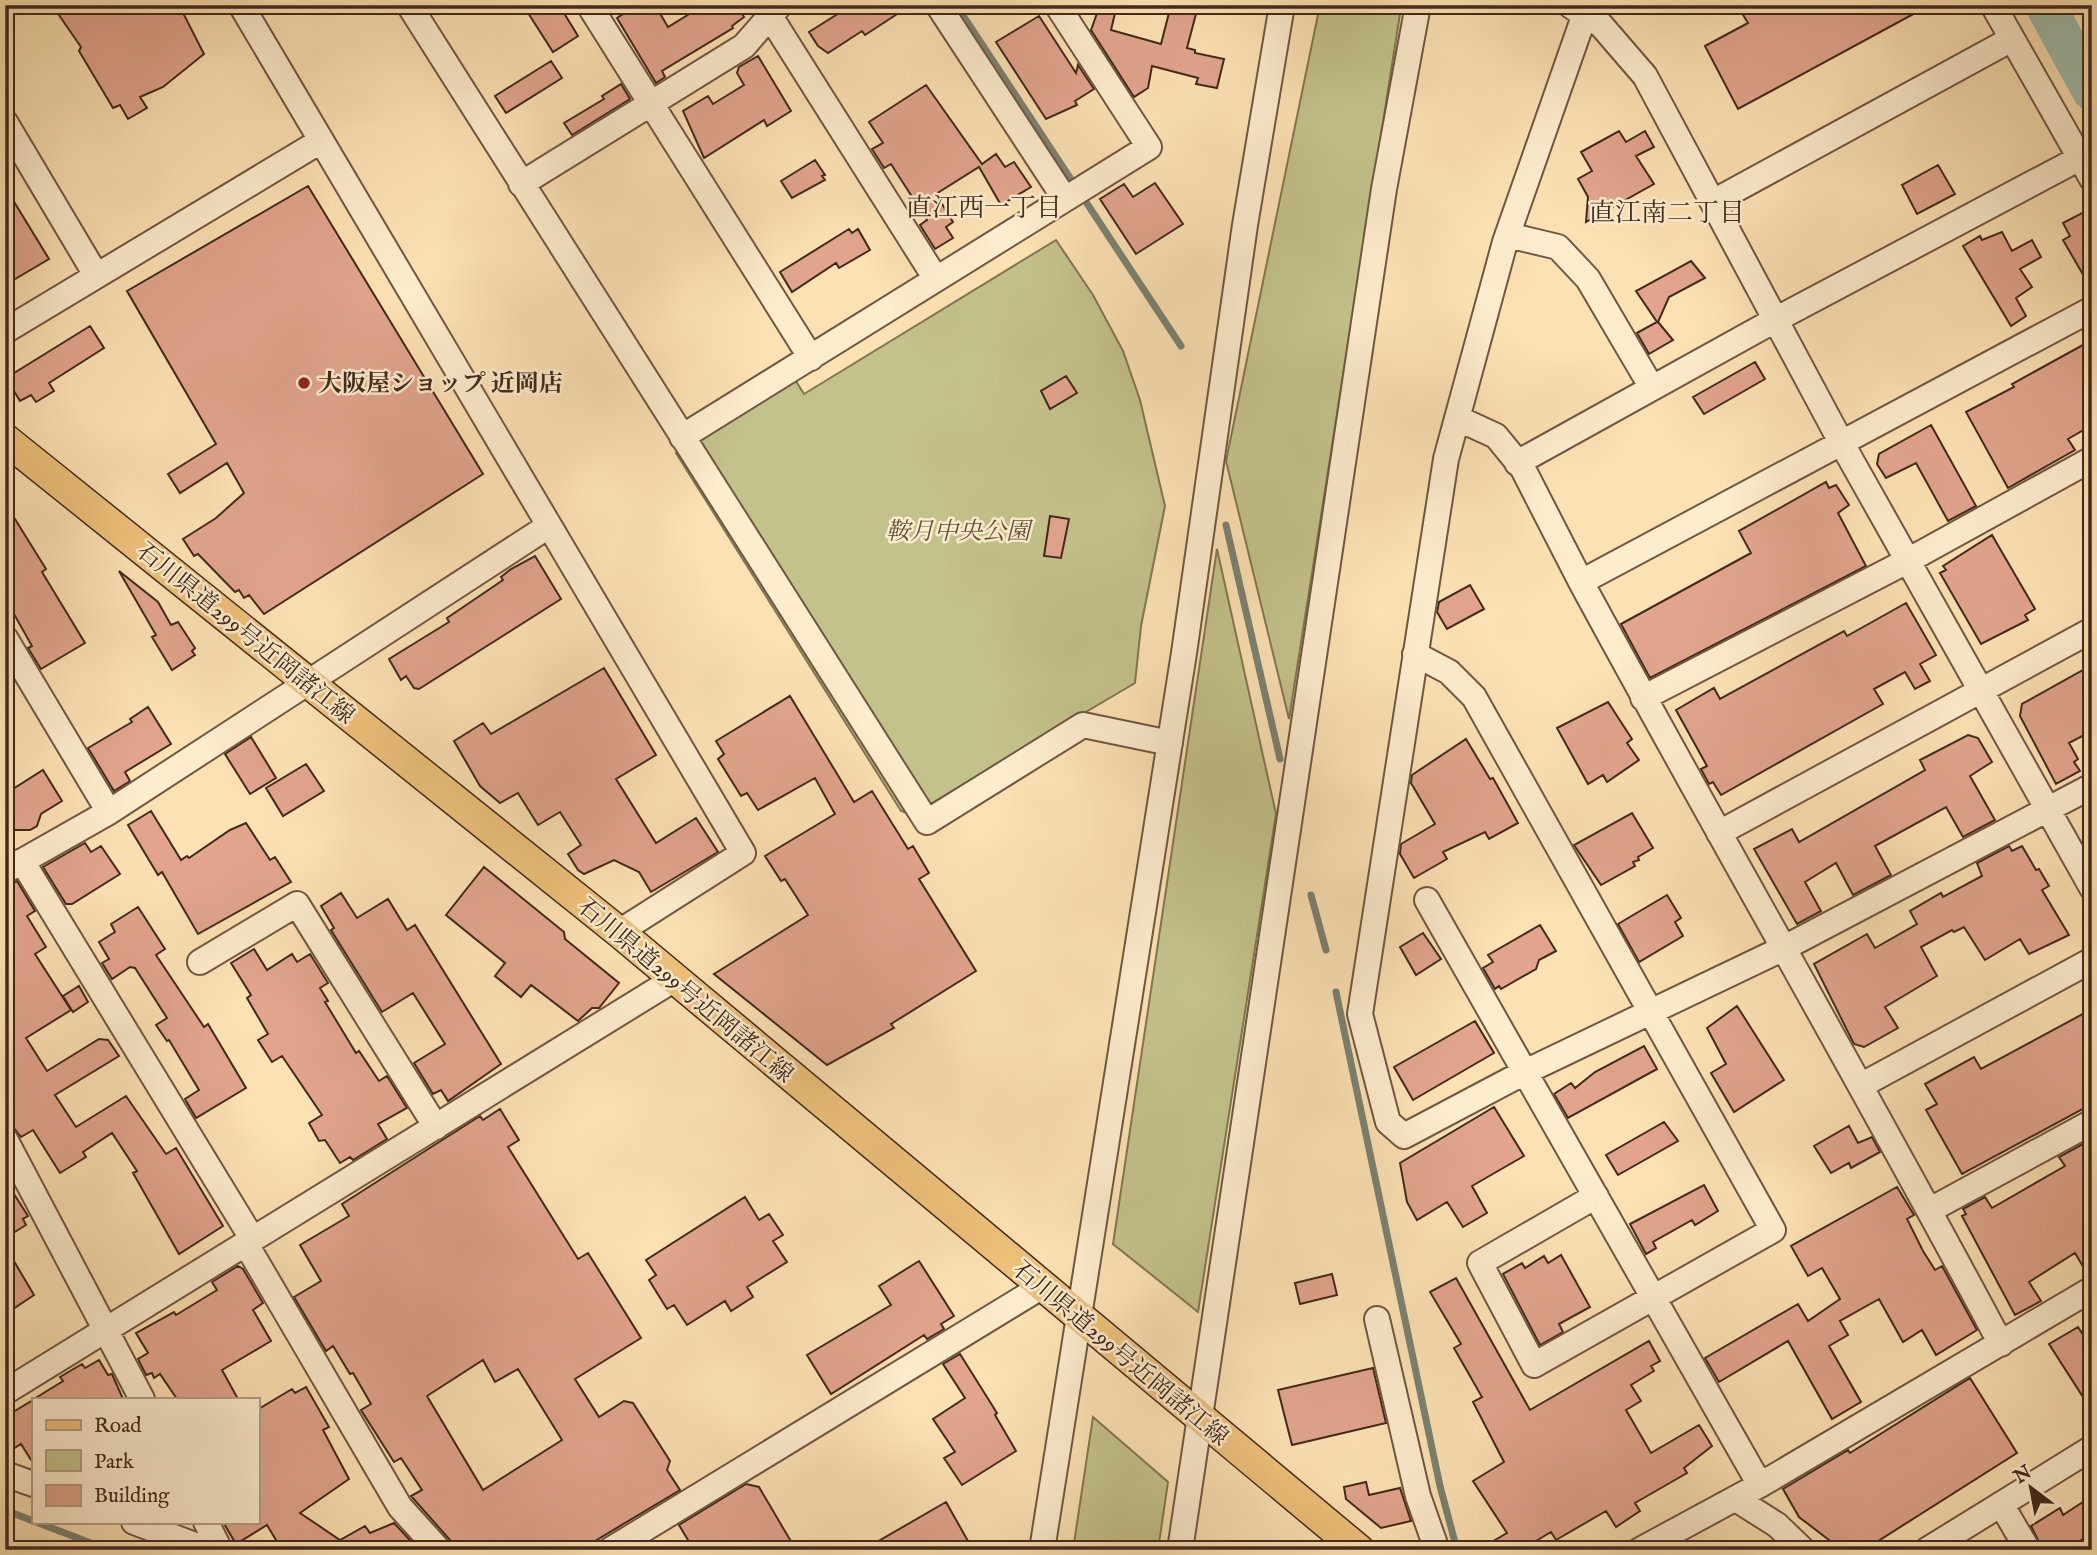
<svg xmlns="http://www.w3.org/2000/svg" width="2097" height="1555" viewBox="0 0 2097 1555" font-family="'IM FELL English','Noto Serif JP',serif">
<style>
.green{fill:#c3c28a;stroke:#827654;stroke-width:2}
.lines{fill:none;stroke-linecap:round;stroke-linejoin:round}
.stream{stroke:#798273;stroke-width:7}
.river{stroke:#9fbead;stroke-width:40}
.building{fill:#e2a48d;stroke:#41291d;stroke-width:2;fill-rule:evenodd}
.minor-casing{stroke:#705742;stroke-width:28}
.major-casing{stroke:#41291d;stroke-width:33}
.minor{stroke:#fdecce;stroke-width:24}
.major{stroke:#eec17a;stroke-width:30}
.poi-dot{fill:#8f2418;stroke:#fdecce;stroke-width:2.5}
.labels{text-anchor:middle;stroke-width:5;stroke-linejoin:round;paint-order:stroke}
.poi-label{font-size:24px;font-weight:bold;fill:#41291d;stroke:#fdecce;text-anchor:start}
.park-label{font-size:24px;font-style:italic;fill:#624f38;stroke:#fdecce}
.street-label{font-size:24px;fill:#41291d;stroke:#fdecce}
.neighbourhood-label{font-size:26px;fill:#41291d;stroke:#fdecce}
</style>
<rect width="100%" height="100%" fill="#fce2b3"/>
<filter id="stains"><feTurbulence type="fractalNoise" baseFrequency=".00286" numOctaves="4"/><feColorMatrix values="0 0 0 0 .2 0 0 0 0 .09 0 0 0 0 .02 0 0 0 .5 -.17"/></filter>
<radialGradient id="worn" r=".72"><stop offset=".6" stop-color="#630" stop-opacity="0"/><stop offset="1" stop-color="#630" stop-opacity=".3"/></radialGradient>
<path class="green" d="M1320,5H1359L1400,14L1289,719L1226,461Z
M1056,240L1093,295L1123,351L1140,400L1165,506L1141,626L1135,683L912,815L901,811L676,453L794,378L804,394Z
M1217,549L1276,814L1198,1312L1113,1244Z
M1093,1417L1168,1482L1158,1550H1073Z"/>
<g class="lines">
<path class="stream" d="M956,5L1181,346
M1226,525L1280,759
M1311,895L1326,950
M1336,992L1440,1486L1457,1550
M5,1510L33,1521
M36,1522L109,1550"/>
<path class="river" d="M2045,5L2092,91"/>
</g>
<path class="building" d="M52,5H179L204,54L163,87L140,97L147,108L128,119L120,105L113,108L79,51L81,47Z
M523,5H559L578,36L553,52Z
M637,5H655L668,27L704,5H736L744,17L732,26L733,28L662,71L665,77L656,83L617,18Z
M852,5H911L865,35L862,31L828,53L818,46L809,32Z
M1100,5H1117L1111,30L1161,44L1171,5L1197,10L1187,48L1195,50V53L1224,59L1217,88L1196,84L1198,78L1152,66L1148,88L1134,97L1091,30Z
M1737,5H1930L1738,109L1705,46L1748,23Z
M1039,16L1076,73L1078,65L1094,89L1075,101L1077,105L1046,119L996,42Z
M758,56L791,111L767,126L764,120L704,158L683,111L708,96L713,104L744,85L737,73L739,67Z
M551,61L562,78L506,113L495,96Z
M621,84L630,99L572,135L564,123L604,99L602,96Z
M926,85L982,164L996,154L1005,167L1014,162L1031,187L1001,205L979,167L936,194L953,222L946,227L953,238L935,249L920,225L927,220L891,164L884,168L872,149L883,143L869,122Z
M1619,131L1626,142L1645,131L1654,147L1636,156L1654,184L1586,222L1588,197L1578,179L1592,171L1581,152Z
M815,160L825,175L822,176L825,180L792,198L781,181Z
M1938,165L1955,194L1917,214L1902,185Z
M1155,183L1183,224L1136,254L1100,199L1124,184L1133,197Z
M308,186L483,474L264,614L249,595L244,598L239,590L235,592L198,554L194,556L183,539L216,518L244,493L227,463L180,493L168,474L216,444L127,291Z
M5,187L49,259L5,285Z
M2084,212L2092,225V290L2063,240L2070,236L2063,223Z
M849,229L852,233L858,229L870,250L839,268L836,263L792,292L780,272Z
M2002,232L2012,251L2032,240L2041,257L2020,269L2032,287L2016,298L2026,316L2011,326L1963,246L1980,236L1982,240Z
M1691,261L1705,278L1669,297L1658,322L1673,340L1649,354L1637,333L1657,322L1636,291Z
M90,326L104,348L49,383L54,391L36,402L31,395L20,401L6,378Z
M2092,340V425L2068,439L2075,450L2008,488L1966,412L2014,387L2012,384Z
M1755,362L1765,379L1704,414L1693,397Z
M1066,376L1077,393L1050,409L1041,391Z
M1931,425L1976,506L1948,521L1916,463L1886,478L1877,464L1879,454Z
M1826,482L1829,488L1836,485L1849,505L1838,513L1866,566L1650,678L1621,624L1751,553L1739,531Z
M5,503L46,569L42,572L85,643L41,669L28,648L32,646L5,598Z
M1050,516L1069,519L1061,558L1044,556Z
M1992,535L2035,609L2025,615L2028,620L1981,644L1940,573L1946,570L1943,566Z
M535,556L561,599L419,689L414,688L406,676L401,680L389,659L449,622L447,618L503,580L501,577L511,569Z
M119,571L158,602L171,625L178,622L195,648L192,651L195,655L172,670L152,637L156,635Z
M1470,585L1484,609L1447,629L1437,612L1439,602Z
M1906,603L1936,655L1920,664L1930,681L1915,689L1905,672L1874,689L1883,704L1721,795L1713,782L1709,784L1701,769L1707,766L1676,710L1714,688L1720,699L1844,631L1847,636Z
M2092,665V731L2069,743L2078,759L2074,762L2080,771L2056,784L2020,716L2022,704Z
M604,668L656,755L616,779L656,843L696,818L718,852L651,892L639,872L614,860L584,874L578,870L568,854L581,845L560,812L538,825L518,793L500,803L480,786L454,741L483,723L491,734Z
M790,696L854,802L872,791L908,849L913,846L929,873L919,879L976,971L891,1024L894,1028L827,1065L714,974L808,915L785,879L781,881L765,856L835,814L815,778L758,810L747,793L741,796L718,759L724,754L716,741Z
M1608,702L1632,739L1627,743L1639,760L1607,782L1603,775L1588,784L1557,728Z
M148,707L171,744L125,772L130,781L114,791L88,748L132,722L130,719Z
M1968,735L1978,738L1992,762L1970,776L1995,820L1963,837L1946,807L1875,846L1891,875L1853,895L1836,863L1805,882L1821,911L1797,924L1754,849L1792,829L1799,842L1925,770L1920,760Z
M251,737L276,778L250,794L225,754Z
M1466,739L1490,779L1493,778L1518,823L1489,839L1485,832L1443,852L1447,859L1414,878L1400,854L1401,844L1435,824L1411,783L1412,775Z
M306,764L324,791L283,816L266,788Z
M43,770L62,801L41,814L37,826L30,830H5V794Z
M151,811L181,860L187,856L189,858L230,830L246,823L270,860L275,857L291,882L198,934L162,872L158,875L128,825Z
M1632,813L1653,848L1638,857L1639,860L1633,862L1635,866L1601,885L1574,845Z
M85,843L91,852L101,846L120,874L72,904H66L43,867Z
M2009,846L2012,851L2022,846L2036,870L2039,869L2049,886L2042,890L2069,935L2029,954L2020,939L1985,960L1964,927L1954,932L1952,930L1921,947L1937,976L1885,1007L1898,1028L1864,1047L1854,1044L1814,964L1867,934L1875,948L1917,924L1910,911L1941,893L1943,897L1982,876L1977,863Z
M484,867L564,932L565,939L619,983L599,1008H592L578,1021L531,985L521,997L495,976L505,963L446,915Z
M17,881L35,911L27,916L46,947L35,954L71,1010L26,1038L47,1071L99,1039L108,1040L119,1056L55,1095L76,1127L126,1096L166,1154L176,1148L223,1226L179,1254L133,1173L137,1171L112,1133L83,1152L86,1157L60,1173L33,1130L21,1137L13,1127L5,1124V886Z
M341,893L357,918L388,899L407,930L415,925L501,1064L448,1101L441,1090L433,1094L414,1063L445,1044L413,993L382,1012L331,930L334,928L321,906Z
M1667,895L1681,918L1675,922L1683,936L1639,962L1618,924Z
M138,907L165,949L156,955L204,1027L208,1024L246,1088L196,1118L185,1099L199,1090L169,1040L167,1041L156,1025L167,1018L135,968L130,967L112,979L102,963L109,959L99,942L115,932L111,924Z
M1540,925L1556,951L1539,960L1536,969L1501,989L1499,986L1495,989L1483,968L1493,962L1488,955Z
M1423,933L1441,959L1416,975L1400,947Z
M254,949L267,970L292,954L297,962L310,954L328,983L320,988L328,1001L325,1002L356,1053L359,1051L379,1081L387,1076L407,1108L378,1124L387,1139L353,1160L350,1157L340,1163L325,1140L319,1141L309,1123L322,1115L282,1056L272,1062L258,1040L268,1034L247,998L251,995L231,963Z
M79,986L88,1002L73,1012L63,996Z
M1737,1006L1784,1080L1734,1112L1711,1073L1726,1064L1707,1028Z
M2092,1009V1104L1962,1174L1926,1110L1937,1104L1925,1084L1974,1057L1981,1069Z
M1475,1021L1494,1053L1413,1100L1394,1067Z
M1644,1046L1657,1069L1568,1118L1554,1094L1571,1083L1575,1088L1595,1072Z
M1494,1107L1524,1156L1472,1186L1487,1213L1463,1227L1447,1202L1417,1220L1407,1202L1400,1163Z
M500,1109L519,1140L508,1147L578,1259L588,1253L641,1338L575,1379L599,1417L624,1401L633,1403L670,1461L667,1470L680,1490L580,1550H575L570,1542L558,1550H453L450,1540L411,1496L422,1490L401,1458L394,1462L361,1410L371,1404L353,1373L350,1374L333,1346L326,1351L294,1297L321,1281L300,1245L349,1216L342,1204L480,1116L483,1120ZM483,1360L495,1382L518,1369L562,1440L483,1490L427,1396Z
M1664,1122L1678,1141L1618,1175L1606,1155Z
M1849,1126L1858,1143L1872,1137L1880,1152L1851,1168L1849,1163L1831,1173L1814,1146Z
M2092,1139V1274L2088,1275L2075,1253L2029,1282L2041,1301L2015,1315L1962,1216L1966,1214L1963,1209L1985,1197L1992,1208L2065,1166L2059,1157Z
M5,1180L28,1216L23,1219L26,1225L5,1238Z
M1704,1185L1718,1211L1695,1225L1692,1220L1653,1242L1656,1248L1646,1254L1630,1224Z
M1897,1187L1914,1215L1907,1219L1923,1251L1935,1270L1942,1266L1977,1330L1936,1355L1922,1330L1903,1342L1879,1299L1840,1321L1848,1335L1829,1346L1861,1402L1832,1419L1788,1341L1719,1382L1705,1358L1798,1304L1808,1321L1840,1299L1822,1268L1808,1276L1791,1246Z
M745,1197L759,1220L769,1214L783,1235L773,1241L787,1262L747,1287L753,1297L731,1311L725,1301L687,1325L674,1305L667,1309L649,1280L656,1275L646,1260Z
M5,1246L34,1295L13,1309L5,1297Z
M1561,1255L1590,1307L1559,1324L1563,1332L1540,1345L1503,1274L1522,1263L1525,1268L1544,1256L1548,1263Z
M919,1261L954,1316L941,1324L944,1329L927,1339L924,1335L831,1394L807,1355L891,1305L879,1286Z
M238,1266L243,1269L263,1303L253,1310L271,1341L222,1370L238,1399H177L160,1374L154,1378L152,1373L146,1375L138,1359L148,1353L136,1333L174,1312L176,1315L217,1290L212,1282Z
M1332,1274L1337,1295L1300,1304L1295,1283Z
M1456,1278L1530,1410L1649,1341L1660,1361L1651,1366L1654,1371L1631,1385L1641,1401L1626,1410L1651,1453L1699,1425L1712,1446L1684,1468L1687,1473L1635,1503L1640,1511L1616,1527L1606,1511L1556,1540L1551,1532L1521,1550H1478L1507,1533L1473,1481L1504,1462L1473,1402L1482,1397L1454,1348L1461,1344L1430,1292Z
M2078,1327L2092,1348V1411L2049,1344Z
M960,1354L997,1413L995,1415L1016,1451L962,1485L944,1458L955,1452L933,1419L965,1398L943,1364Z
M99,1360L108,1375L112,1374L123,1399H34L63,1381L60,1377L82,1364L85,1368Z
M1373,1368L1386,1423L1292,1445L1278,1390Z
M1970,1378L2017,1453L1864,1550H1842L1799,1517L1783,1489L1848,1450L1850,1453Z
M306,1387L329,1427L323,1430L349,1479L300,1513L340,1540L365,1526L370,1533L394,1523L419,1550H282L267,1525L236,1544L223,1522H257V1410L292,1389L295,1393Z
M33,1400V1463L21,1444L5,1454V1417Z
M1366,1482L1369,1495L1400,1488L1411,1521L1381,1528L1346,1499L1344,1487Z
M746,1484L759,1487L796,1550H694L679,1525Z
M2092,1496V1533L2066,1550H2043L2031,1526L2060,1508L2063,1515Z
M946,1502L973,1550H863Z"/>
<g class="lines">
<defs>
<path id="minor" d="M241,5L743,853L619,932
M409,5L927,822L1083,725L1170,743
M589,5L811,358
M763,5L936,279
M938,5L1065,199
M1588,5L1505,242L1446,459L1360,1014L1388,1122L1404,1136L1525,1072L1784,948L2092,786
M1993,5L2092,179
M1571,6L1601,25L1645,76L1841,442L2092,888
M5,122L96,275
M521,184L744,46L778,7
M1713,202L2010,40
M1508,235L1558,247L1588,279L1652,388
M5,331L319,142
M1457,418L1496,436L1523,469L1581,582
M682,437L1149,147L1057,5
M1517,463L1775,320L2080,158
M5,638L109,812
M1415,654L1449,672L1474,697L1773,1230L1534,1365L1480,1263L1596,1196
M1643,698L1909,560L2092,459
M1719,833L2092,630
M22,861L253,1240
M5,871L109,812L547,527
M1427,900L1760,1485
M200,962L297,904L436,1127
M1862,1085L2092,960
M5,1139L142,1399
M1930,1210L2092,1122
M246,1244L400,1507L439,1550
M1377,1319L1418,1496L1437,1550
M2001,1344C1865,1088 1719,837 1581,582L2092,309
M5,1392L673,980
M5,1474L33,1484
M1736,1499L1777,1525L1803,1550
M2001,1504L2028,1550
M134,1522L208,1550
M206,1522L220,1550
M610,1550L1041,1287
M1042,1550L1184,653L1245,225L1282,5
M1180,1550L1384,189L1418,5
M1640,1550L1760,1485L2092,1289
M1927,1550L2092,1448"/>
<path id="major" d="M5,439L619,932L1359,1550"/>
</defs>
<use href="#minor" class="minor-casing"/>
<use href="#major" class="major-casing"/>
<use href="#minor" class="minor"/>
<use href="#major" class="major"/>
</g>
<circle class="poi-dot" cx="304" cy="383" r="7"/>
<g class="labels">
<g class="poi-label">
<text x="318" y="391">大阪屋ショップ 近岡店</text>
</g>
<g class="park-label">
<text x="958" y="539">鞍月中央公園</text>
</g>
<g class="street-label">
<text transform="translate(246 633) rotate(39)" y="8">石川県道299号近岡諸江線</text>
<text transform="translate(686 990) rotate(40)" y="8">石川県道299号近岡諸江線</text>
<text transform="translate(1121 1353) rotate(40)" y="8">石川県道299号近岡諸江線</text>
</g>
<g class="neighbourhood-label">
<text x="984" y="216">直江西一丁目</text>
<text x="1667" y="221">直江南二丁目</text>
</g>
</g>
<rect width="2097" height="1555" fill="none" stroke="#fce2b3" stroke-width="28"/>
<rect x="7" y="7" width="2083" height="1541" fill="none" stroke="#41291d" stroke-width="3.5"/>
<rect x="14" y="14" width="2069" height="1527" fill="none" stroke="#41291d" stroke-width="2"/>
<rect x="32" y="1398" width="228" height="126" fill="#fdecce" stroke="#b29e87" stroke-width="2"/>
<rect x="46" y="1420" width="35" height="10" fill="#eec17a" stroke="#b29e87" stroke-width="2"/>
<text x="94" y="1432" font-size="21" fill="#41291d">Road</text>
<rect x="46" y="1450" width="35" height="21" fill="#c3c28a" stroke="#b29e87" stroke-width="2"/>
<text x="94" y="1468" font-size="21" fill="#41291d">Park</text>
<rect x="46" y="1485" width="35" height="21" fill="#e2a48d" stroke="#b29e87" stroke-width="2"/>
<text x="94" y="1502" font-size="21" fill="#41291d">Building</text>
<g transform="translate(2031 1488) rotate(328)" stroke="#fdecce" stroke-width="5" paint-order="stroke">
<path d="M0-5L12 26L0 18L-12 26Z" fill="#41291d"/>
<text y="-10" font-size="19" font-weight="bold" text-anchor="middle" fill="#41291d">N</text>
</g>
<rect width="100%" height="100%" filter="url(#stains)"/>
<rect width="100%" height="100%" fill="url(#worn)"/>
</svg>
